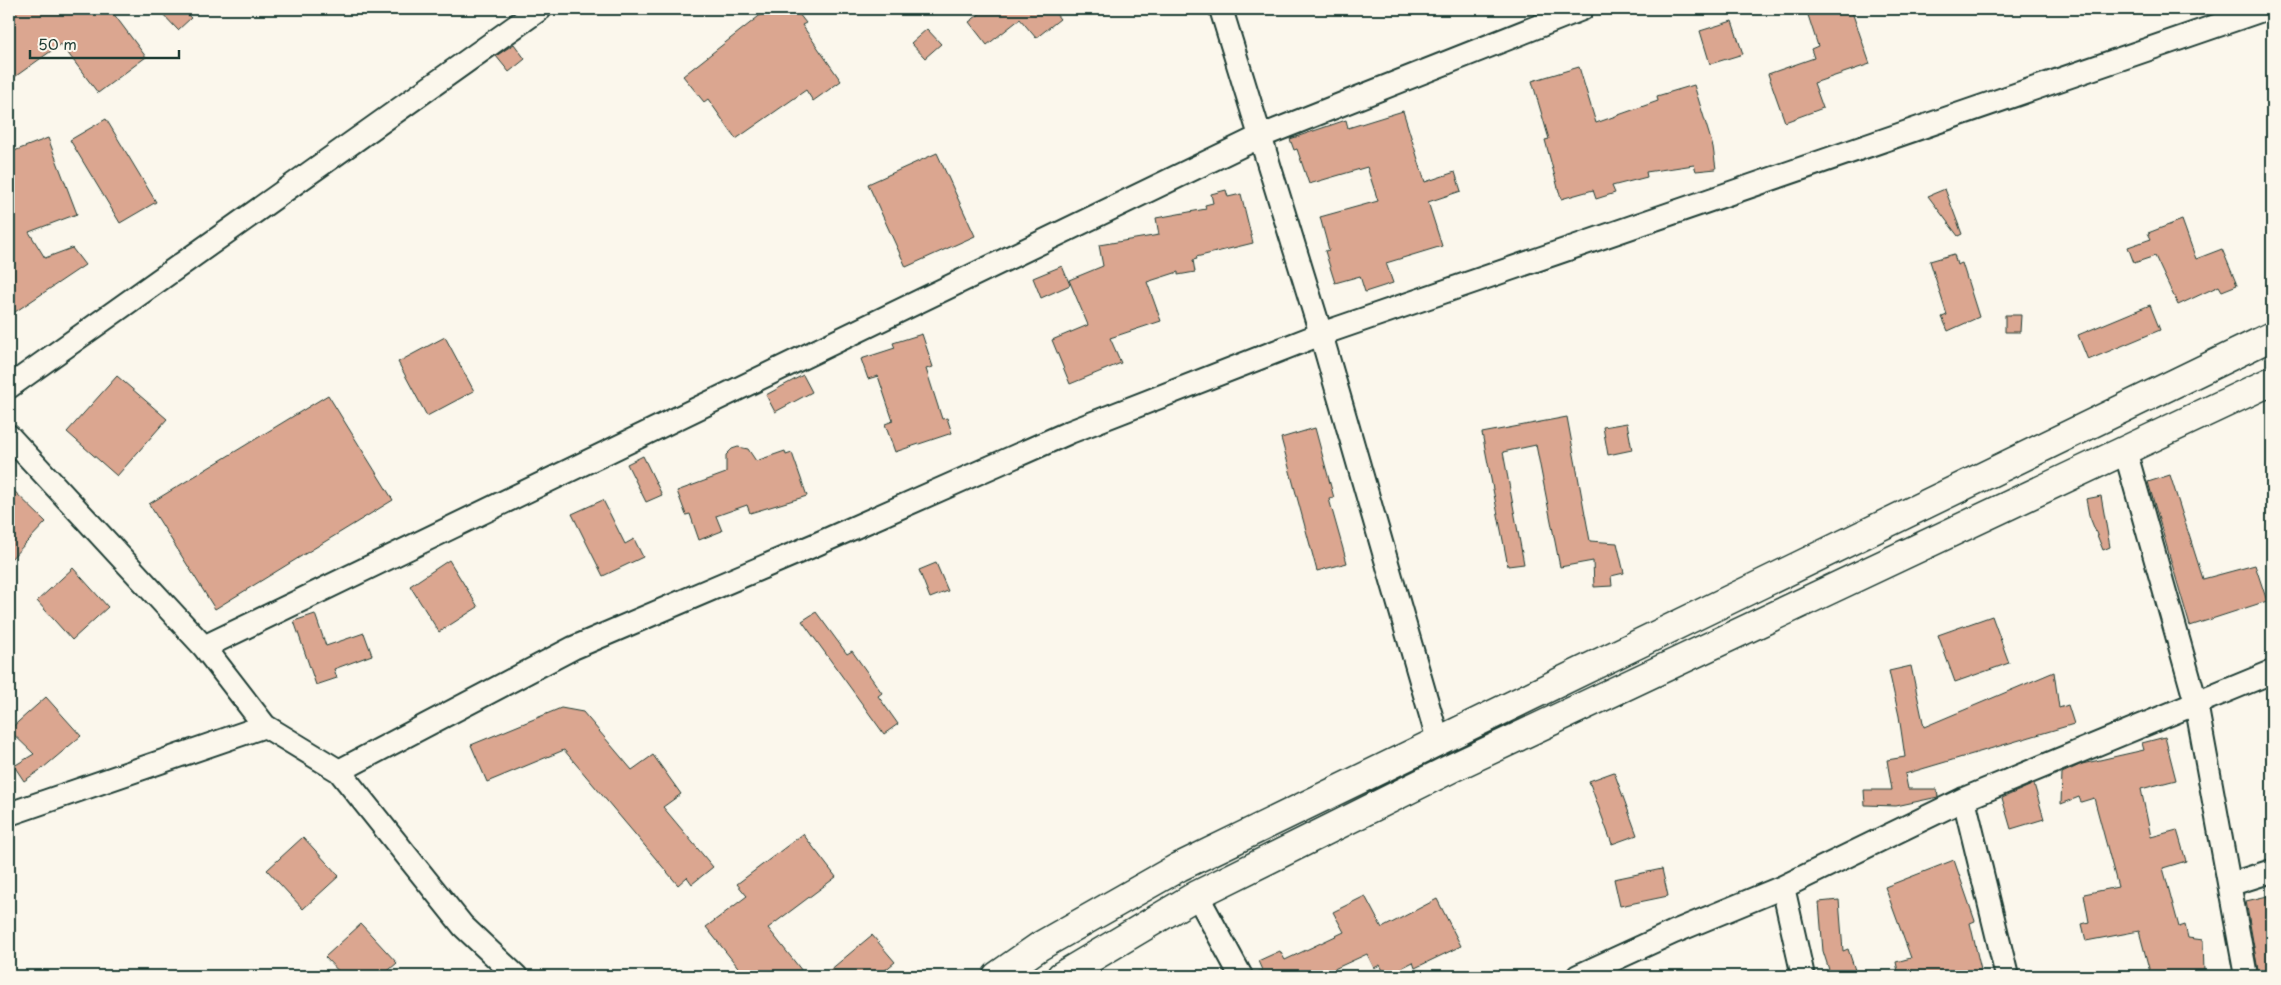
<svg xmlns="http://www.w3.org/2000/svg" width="2281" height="985" viewBox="0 0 2281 985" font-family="'Playpen Sans',sans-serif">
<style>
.building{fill:#dba690;stroke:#1f3d34}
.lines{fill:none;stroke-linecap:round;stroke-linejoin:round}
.minor-casing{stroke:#1f3d34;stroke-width:26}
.secondary-casing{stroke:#1f3d34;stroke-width:31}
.minor{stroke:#fbf7ec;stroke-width:22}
.secondary{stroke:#fbf7ec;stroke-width:28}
</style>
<rect width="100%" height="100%" fill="#fbf7ec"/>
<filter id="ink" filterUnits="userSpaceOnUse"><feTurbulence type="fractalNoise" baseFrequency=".02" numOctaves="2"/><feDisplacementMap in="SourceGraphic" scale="10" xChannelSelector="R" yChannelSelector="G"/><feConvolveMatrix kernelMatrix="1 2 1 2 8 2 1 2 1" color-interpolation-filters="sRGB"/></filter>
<g filter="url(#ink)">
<path class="building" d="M9,9H110L146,57L98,93L61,44L9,81Z
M158,9H182L191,18L178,30Z
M768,9H795L806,23L802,25L841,81L813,101L806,90L736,139L708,99L704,102L683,76Z
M986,9H1052L1060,19L1036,38L1020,19L987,45L969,22Z
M1806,9H1851L1870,64L1814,83L1823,108L1785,122L1768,74L1814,58L1811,49L1818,46Z
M1732,21L1743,54L1710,64L1700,31Z
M927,29L941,44L925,58L911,43Z
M514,44L525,59L509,72L496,56Z
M1579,67L1596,123L1658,101L1657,96L1694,85L1713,147L1716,169L1696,171L1694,165L1646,172L1647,177L1612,186L1615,193L1596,199L1593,190L1561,199L1545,140L1549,139L1532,81Z
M1403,111L1425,182L1455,172L1461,191L1428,202L1442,246L1386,263L1393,283L1365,292L1360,276L1335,283L1325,251L1329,250L1320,217L1378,201L1367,167L1309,184L1297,149L1294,150L1290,139L1346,120L1348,128Z
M106,119L156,202L120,223L70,140Z
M48,138L77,214L29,232L45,258L72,248L85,265L9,316V153Z
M937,153L975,236L906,267L868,184Z
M1945,189L1962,234L1958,236L1928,196Z
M1226,190L1228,197L1241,194L1253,243L1196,257L1197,259L1193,260L1195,272L1178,275V272L1147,282L1161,321L1110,338L1121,363L1070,384L1052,340L1088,325L1069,280L1103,266L1099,245L1159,235L1156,218L1206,209L1205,205L1213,203L1211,194Z
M2182,220L2196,259L2222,249L2237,285L2222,291L2219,286L2178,305L2155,256L2134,263L2128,247L2151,239L2148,233Z
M1954,254L1957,265L1962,263L1979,317L1948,331L1942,317L1947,315L1930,261Z
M1062,266L1070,285L1041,298L1033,278Z
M2150,305L2160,330L2088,360L2078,335Z
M2005,315H2021L2020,332H2005Z
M922,334L933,367L926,369L942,419L947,418L952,433L895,452L885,424L893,421L878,376L868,379L861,359L895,348L893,343Z
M445,337L474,391L427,416L398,362Z
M803,375L812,392L775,412L766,395Z
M117,376L167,419L117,476L67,432Z
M328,395L393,500L215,609L149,504Z
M1567,417L1590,541L1617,543L1624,573L1611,576L1612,586L1594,587L1593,561L1560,567L1536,445L1503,452L1524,564L1508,566L1482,433Z
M1627,423L1632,450L1608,455L1603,427Z
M1315,428L1334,498L1329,499L1347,563L1317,571L1281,438Z
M738,447L748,449L756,461L785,451L786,455L792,453L807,496L750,513L747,505L716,516L722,531L699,540L690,514L686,515L677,491L726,473V455L732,449Z
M643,456L662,495L646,502L627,464Z
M2170,475L2203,579L2255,565L2267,601L2190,626L2148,482Z
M9,486L46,522L9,561Z
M2101,496L2110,547L2103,550L2089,515L2086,499Z
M603,500L625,544L634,539L643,557L603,576L572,514Z
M449,560L478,607L439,632L410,586Z
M936,563L948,591L930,598L919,570Z
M73,568L108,607L72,640L37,601Z
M816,612L847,654L852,651L882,693L878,696L898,724L884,734L802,621Z
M315,614L326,646L364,633L372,655L334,669L337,678L316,685L294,621Z
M1992,616L2009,663L1955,682L1938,635Z
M1911,666L1924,727L2054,672L2059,708L2068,705L2074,724L1905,774L1908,789H1937L1938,797L1896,806L1865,805L1864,790H1892L1887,760L1905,757L1899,716L1889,671Z
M46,697L81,736L43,768L24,781L14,766L34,754L9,730Z
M561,708L583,712L632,770L653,755L681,794L663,807L713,867L692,884L687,877L678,885L564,750L487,782L471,745Z
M2165,737L2176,780L2141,789L2151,837L2177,830L2186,861L2163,868L2179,927L2185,925L2188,938L2203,940L2204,972H2189L2190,976H2151L2139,931L2086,941L2082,924L2089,922L2084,894L2118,887L2094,798L2081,802L2079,797L2061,804L2062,773L2082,764L2144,750L2142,743Z
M1614,772L1637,835L1612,844L1589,781Z
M2034,784L2044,819L2011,829L2002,798Z
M803,834L836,877L768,928L806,976H745L706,927L747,896L737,884Z
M303,837L339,876L303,909L267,870Z
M1954,860L1975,921L1970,923L1981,970L1955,976H1899L1896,962L1911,958L1885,887Z
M1662,869L1668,896L1620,906L1614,879Z
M2272,895V976H2259L2246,901Z
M1365,896L1382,928L1437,899L1461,946L1415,968L1413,962L1386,976L1380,965L1374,968L1367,954L1319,976H1254V974L1262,970L1258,961L1280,951L1285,960L1344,932L1333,912Z
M1839,900L1843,951L1848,949L1857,976H1831L1823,951L1819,902Z
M361,924L397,963L382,976H343L325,957Z
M872,935L895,962L878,976H823Z"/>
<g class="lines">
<defs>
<path id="minor" d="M1221,9L1321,334L1438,740
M9,387L540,9
M9,436L204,647L265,726L339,771L463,926L516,976
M2125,450L2196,703L2246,976
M204,647L1259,137L1582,9
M339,771L573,648L817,544L1070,432L1321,334L2265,9
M1964,799L2007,976
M9,814L265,726
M2231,884L2272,871
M1783,887L1803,976
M1197,895L1241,976
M1578,976L1674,932L1783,887L1964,799L2272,672"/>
<path id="secondary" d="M997,976L1040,946L1179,867L2272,336
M1061,976L1197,895L1452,768L2272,381"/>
</defs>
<use href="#minor" class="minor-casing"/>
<use href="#secondary" class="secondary-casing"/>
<use href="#minor" class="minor"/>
<use href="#secondary" class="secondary"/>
</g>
</g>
<rect width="2281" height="985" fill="none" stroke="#fbf7ec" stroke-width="30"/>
<rect x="15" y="15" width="2251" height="955" fill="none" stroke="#1f3d34" stroke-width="2" filter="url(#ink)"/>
<path d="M30 50v8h149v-8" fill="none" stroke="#1f3d34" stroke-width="2.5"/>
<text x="38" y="50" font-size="15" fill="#1f3d34" stroke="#fbf7ec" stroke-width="4" paint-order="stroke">50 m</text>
</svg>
